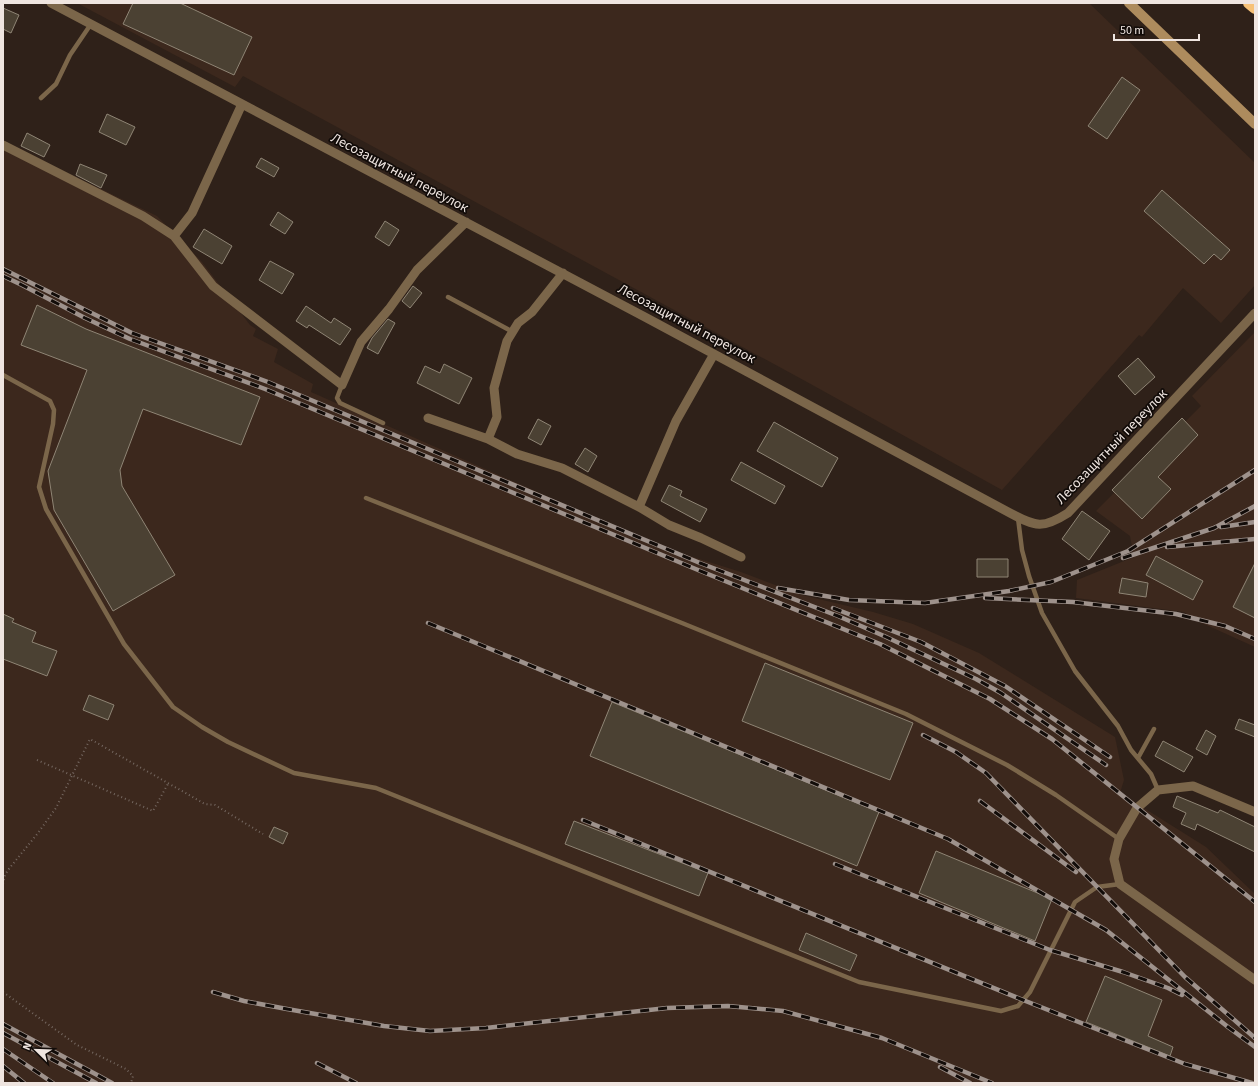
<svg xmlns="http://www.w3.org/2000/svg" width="1258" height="1086" viewBox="0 0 1258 1086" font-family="'Source Sans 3',sans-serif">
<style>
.built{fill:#3c281d}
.building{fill:#4b4133;stroke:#8f8575}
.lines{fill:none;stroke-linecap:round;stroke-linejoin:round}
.path{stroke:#756861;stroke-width:2;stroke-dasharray:1 3;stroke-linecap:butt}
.lane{stroke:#7b664a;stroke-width:4.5}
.street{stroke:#7b664a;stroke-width:9}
.secondary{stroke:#ad8b5d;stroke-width:10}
.highway{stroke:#f7c278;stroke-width:12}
.rail-casing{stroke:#9e928c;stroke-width:4.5}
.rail{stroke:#120c09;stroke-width:3;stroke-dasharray:9;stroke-linecap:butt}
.labels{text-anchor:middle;stroke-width:3.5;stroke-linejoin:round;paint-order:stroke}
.street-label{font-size:14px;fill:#efe5e0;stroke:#120c09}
</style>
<rect width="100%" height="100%" fill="#2f2119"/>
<path class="built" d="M77,3H1089L1255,163V285L1221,323L1183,288L1142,337L1139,335L1002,490L807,382L243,76L235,87Z
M3,143L75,178L101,189L157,216L202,262L250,325L256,329L253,336L278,349L274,362L313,384L311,392L664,548L741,572L802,595L873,612L913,624L979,653L1115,737L1124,780L1120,793L1206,847L1255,894V1083H3Z
M1255,332V647L1202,623L1184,612L1076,598L1077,580L1134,557L1130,536L1096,511L1201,406L1192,396Z"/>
<path class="building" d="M133,3H180L252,37L234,75L123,24Z
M3,8L19,15L11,33L3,29Z
M1122,77L1140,90L1107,139L1088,126Z
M107,114L135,127L126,145L99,132Z
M27,133L50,145L44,157L21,146Z
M261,158L279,168L274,177L256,167Z
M80,164L107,175L101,188L76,175Z
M1162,190L1230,250L1221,260L1214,254L1204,264L1144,211Z
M278,212L293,222L285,234L270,225Z
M385,221L399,230L389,246L375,237Z
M204,229L232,246L222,264L193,247Z
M270,261L294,274L282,294L259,280Z
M413,286L422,293L410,308L402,301Z
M37,305L86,329L260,397L241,445L143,409L120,470L122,486L175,575L113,611L54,510L48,471L87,370L21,345Z
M306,306L331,323L334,318L351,329L340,345L309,325L307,328L296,321Z
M388,319L395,323L378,354L367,348L372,338Z
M1138,358L1155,377L1135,395L1118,376Z
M444,364L472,378L459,404L417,383L425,366L440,373Z
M1182,418L1198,435L1158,477L1171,489L1142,519L1112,490Z
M538,419L551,426L541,445L528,438Z
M774,422L838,458L822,487L757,451Z
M585,448L597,456L588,472L575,464Z
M741,462L785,486L775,504L731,480Z
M669,485L682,491L680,496L707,509L700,522L661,501Z
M1082,511L1110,531L1089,560L1062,539Z
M1156,556L1203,581L1193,600L1146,575Z
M977,559H1008V577H977Z
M1255,563V618L1233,607Z
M1122,578L1148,583L1146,597L1119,593Z
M3,614L14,619L12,622L36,632L32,642L57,651L47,676L3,659Z
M765,663L913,723L890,780L742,721Z
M89,695L114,705L108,720L83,710Z
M612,702L879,812L857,866L590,756Z
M1239,719L1255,725V737L1235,729Z
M1206,730L1216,736L1207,755L1196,749Z
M1163,741L1193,757L1184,772L1155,756Z
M1177,796L1218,813L1220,810L1255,827V852L1197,824L1195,830L1181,824L1186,813L1173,807Z
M574,821L708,873L699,896L565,844Z
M274,827L288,833L283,844L269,837Z
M936,851L1052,899L1035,941L919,893Z
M806,933L857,955L850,971L799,950Z
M1105,976L1162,1000L1148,1036L1173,1047L1170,1056L1086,1022Z"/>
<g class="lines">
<path class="path" d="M37,760L153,811L169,782
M3,884L5,875L8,870L38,833L56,808L90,739L205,804L215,805L263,834
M3,992L77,1045L126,1069L133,1076L131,1083"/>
<path class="lane" d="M41,98L56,84L70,55L91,24
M448,297L513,332
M3,375L50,401L54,410L53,424L39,487L46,509L124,644L173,707L202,727L228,742L294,773L376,788L859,982L1001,1011L1018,1006L1030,992L1075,902L1097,887L1120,884
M342,385L337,398L340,403L383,423
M366,498L682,623L906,714L1007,765L1056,795L1119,839
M1018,518L1022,550L1029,576L1042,613L1075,671L1118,726L1131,750L1151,774L1158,790
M1138,758L1154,729"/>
<path class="street" d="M51,3L643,316L1010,513C1036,527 1043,529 1068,513L1255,313
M3,145L143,216L174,236L213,286L342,385L361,342L389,309L417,270L466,222
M174,236L192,213L242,104
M428,418L488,439L517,454L562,468L639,507L669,525L701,538L741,557
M488,439L497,417L494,388L507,341L518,323L532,312L563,273
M639,507L676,421L714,354
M1255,812L1193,786L1158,790L1137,808L1119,839L1114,859L1120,884L1255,980"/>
<path class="secondary" d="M1129,3L1255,124"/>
<path class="highway" d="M1249,3L1255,8"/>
<defs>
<path id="rail" d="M3,269L132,333L268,382L700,563L838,616L884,636L976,679L1001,693L1106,765
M3,276L22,285L85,318L130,339L265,389L698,570L880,644L990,699L1052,739L1255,902
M1221,527L1255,522
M1167,547L1255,539
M1123,558L1214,528L1255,506
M778,588L849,600L925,603L1009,591L1051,582L1128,551L1255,470
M985,598L1073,602L1176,614L1225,626L1255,639
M833,608L921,642L1005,686L1110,757
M428,623L948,839L1106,930L1228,1027L1255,1047
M923,735L956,752L986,773L1185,977L1255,1038
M980,801L1076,872
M583,820L1023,1000L1185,1064L1252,1083
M835,864L1050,950L1123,972L1168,988L1182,995
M213,992L244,1001L287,1009L384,1026L430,1031L486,1028L667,1008L728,1006L783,1011L882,1038L992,1083
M3,1024L112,1083
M3,1033L96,1083
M3,1049L53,1083
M317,1063L356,1083
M3,1066L24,1083
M940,1067L970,1083"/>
</defs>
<use href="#rail" class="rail-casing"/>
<use href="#rail" class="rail"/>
</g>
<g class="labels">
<g class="street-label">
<text transform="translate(400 172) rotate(28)" y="5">Лесозащитный переулок</text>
<text transform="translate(687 323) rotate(28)" y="5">Лесозащитный переулок</text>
<text transform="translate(1111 446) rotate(-46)" y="5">Лесозащитный переулок</text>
</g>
</g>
<rect width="1258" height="1086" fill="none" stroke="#efe5e0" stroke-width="8"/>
<g transform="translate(36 1050) rotate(293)" stroke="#120c09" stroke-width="3" paint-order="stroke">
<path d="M0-3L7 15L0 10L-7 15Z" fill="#efe5e0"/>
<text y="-6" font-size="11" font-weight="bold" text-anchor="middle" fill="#efe5e0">N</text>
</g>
<path d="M1114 34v6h85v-6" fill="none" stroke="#efe5e0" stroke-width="2"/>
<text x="1120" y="34" font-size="12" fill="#efe5e0" stroke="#120c09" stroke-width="3" paint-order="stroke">50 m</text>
</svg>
